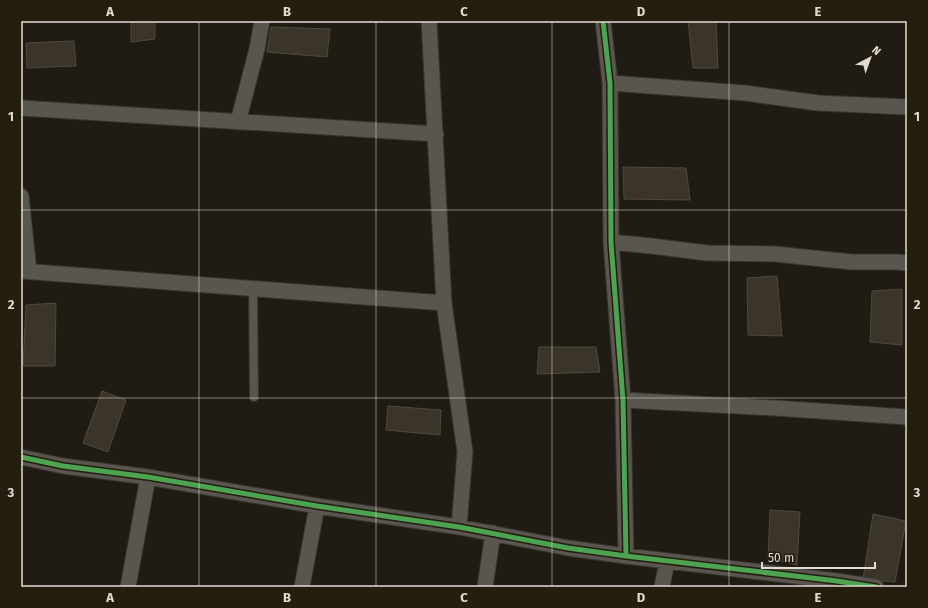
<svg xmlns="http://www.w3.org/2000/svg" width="928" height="608" viewBox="0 0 928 608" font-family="'Fira Sans',sans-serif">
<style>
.building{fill:#3b3529;stroke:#4d4942}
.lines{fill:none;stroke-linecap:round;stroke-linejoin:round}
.lane-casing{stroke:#38352f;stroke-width:10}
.street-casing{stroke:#38352f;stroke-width:17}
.lane{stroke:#59564f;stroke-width:8}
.street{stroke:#59564f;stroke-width:15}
.cycleway-casing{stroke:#251d0e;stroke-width:8}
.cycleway{stroke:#4ca352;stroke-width:5}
.grid{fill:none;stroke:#e1dbd2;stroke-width:1;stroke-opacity:0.55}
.neatline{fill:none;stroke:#e1dbd2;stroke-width:1.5}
.grid-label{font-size:13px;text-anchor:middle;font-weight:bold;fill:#e1dbd2}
</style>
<rect width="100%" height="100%" fill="#201c13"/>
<path class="building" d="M131,21H155V39L131,42Z
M688,21H716L718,68H693Z
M271,27L330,29L327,57L267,52Z
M74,41L76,66L27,68L26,43Z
M623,167L686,168L690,200L624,199Z
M777,276L782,336L748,335L747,278Z
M902,289V345L870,342L872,291Z
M56,303L55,366H23L26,305Z
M539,347H596L600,372L537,374Z
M102,391L126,400L108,452L83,443Z
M388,406L441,410L440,435L386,430Z
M770,510L800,512L797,565L768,558Z
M873,514L906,521L895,582L863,579Z"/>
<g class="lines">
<defs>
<path id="lane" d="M253,288L254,397"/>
<path id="street" d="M429,21L444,303L465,452L459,527
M603,21L610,83L611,242L623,400L626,556
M610,83L745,93L818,103L907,107
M21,108L436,134
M238,122L257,49L262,21
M21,196L29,271
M611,242L651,246L707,253L775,254L852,262H898L907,263
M21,271L444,303
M623,400L775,408L907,417
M21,457L63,466L148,477L317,506L459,527L568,548L626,556L837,581L876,587
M128,587L148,477
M302,587L317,506
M485,587L493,533
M662,587L667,561"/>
</defs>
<use href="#lane" class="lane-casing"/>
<use href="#street" class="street-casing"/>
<use href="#lane" class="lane"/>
<use href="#street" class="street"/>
<defs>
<path id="cycleway" d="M603,21L610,83L611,242L623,400L626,556
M21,457L63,466L148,477L317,506L459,527L568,548L626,556L837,581L876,587"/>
</defs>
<use href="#cycleway" class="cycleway-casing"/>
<use href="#cycleway" class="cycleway"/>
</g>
<path class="grid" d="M199,21V587M376,21V587M552,21V587M729,21V587M21,210H907M21,398H907"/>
<rect width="928" height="608" fill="none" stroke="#251d0e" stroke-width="44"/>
<g transform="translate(870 58) rotate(41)" stroke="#251d0e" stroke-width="3" paint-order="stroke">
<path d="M0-3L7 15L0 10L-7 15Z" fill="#e1dbd2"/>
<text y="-6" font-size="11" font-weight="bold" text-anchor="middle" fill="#e1dbd2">N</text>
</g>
<path d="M762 562v6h113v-6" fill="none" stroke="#e1dbd2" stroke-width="2"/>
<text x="768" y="562" font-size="12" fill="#e1dbd2" stroke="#251d0e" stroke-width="3" paint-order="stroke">50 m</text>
<rect x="22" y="22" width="884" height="564" class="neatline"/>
<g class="grid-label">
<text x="110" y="16">A</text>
<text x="287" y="16">B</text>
<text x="464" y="16">C</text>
<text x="641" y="16">D</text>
<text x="818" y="16">E</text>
<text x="11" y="121">1</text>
<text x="917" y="121">1</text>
<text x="11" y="309">2</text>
<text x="917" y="309">2</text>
<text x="11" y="497">3</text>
<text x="917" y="497">3</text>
<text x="110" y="602">A</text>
<text x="287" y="602">B</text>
<text x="464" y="602">C</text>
<text x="641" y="602">D</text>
<text x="818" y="602">E</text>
</g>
</svg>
